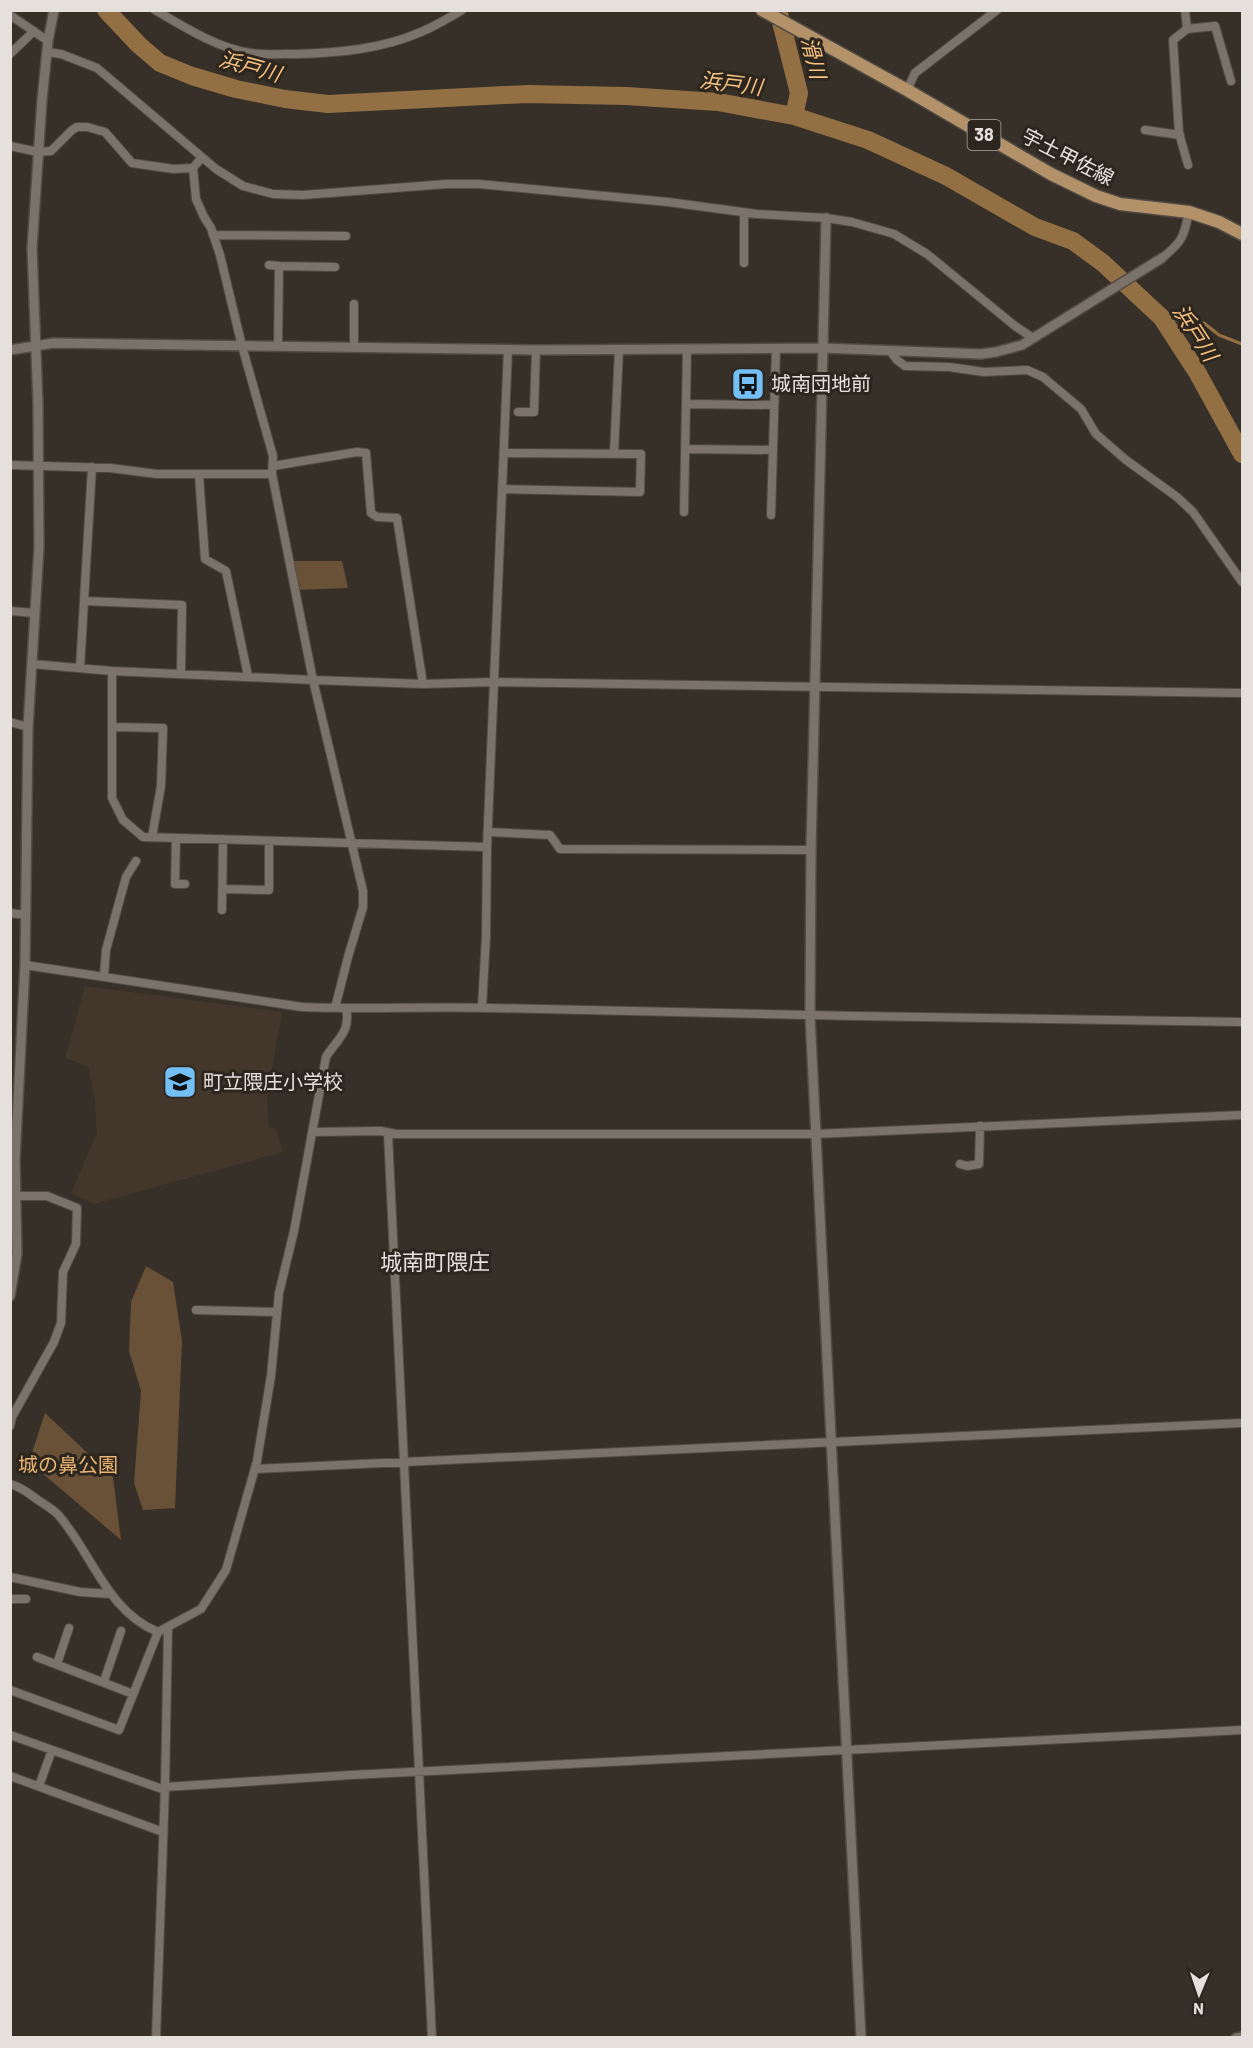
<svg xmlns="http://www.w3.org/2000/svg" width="1253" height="2048" viewBox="0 0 1253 2048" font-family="Barlow,'Noto Sans JP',sans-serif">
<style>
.built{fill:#42372a}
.green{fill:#685137}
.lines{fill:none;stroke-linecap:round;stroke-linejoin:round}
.stream{stroke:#937044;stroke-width:3}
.river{stroke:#937044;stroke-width:18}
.minor-casing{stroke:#524c45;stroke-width:10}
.tertiary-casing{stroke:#524c45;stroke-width:12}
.primary-casing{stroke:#524c45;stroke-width:15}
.minor{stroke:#7b736a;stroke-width:8}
.tertiary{stroke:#7b736a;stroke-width:9}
.primary{stroke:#b39269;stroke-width:12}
.labels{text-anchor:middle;stroke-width:6;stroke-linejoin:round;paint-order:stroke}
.shield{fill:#2c261e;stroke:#aea8a3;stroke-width:1.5}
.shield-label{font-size:18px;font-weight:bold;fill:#e5e0dc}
.street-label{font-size:20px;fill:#e5e0dc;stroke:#2c261e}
.poi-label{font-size:20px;fill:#e5e0dc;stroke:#2c261e;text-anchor:start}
.park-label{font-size:20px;fill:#e9b371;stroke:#2c261e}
.water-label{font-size:21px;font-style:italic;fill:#f9c280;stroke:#2c261e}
.quarter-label{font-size:22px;fill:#e5e0dc;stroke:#2c261e}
</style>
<rect width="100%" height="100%" fill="#363028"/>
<path class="built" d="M85,986L282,1012L267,1097L269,1127L276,1129L283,1152L94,1204L71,1193L97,1133L95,1100L88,1067L65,1058Z"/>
<path class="green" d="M290,561H342L348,588L296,590Z
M146,1266L173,1282L182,1341L175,1508L143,1510L134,1483L141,1391L129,1351L131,1302Z
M45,1413L113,1477L121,1540L29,1462Z"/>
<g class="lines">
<path class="stream" d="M1162,318L1204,323L1219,335L1242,344"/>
<path class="river" d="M106,10L139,45L160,63L192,76L236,89L285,99L328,104L527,94L626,96L718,102L794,116L868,140L946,176L1035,227L1073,241L1103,263L1162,318L1197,372L1242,454
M778,10L799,93L794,116"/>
<defs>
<path id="minor" d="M155,10C184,27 217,48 250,53C265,55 281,54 296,54C338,53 382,49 421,32C435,26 449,18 462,10
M1185,10L1187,29L1173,40L1179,133L1188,165
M10,15L48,41
M1187,29L1215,26L1231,81
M47,52L61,54L97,68L216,169L243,186L273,194L303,195L447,184H479L668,202L757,214L826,218L852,222L894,234L927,254L1015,326L1033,338
M10,54L34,31
M907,90L915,73L997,10
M1145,130L1180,135
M10,146L38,152L51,151L72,130L77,127H87L105,132L132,163L174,169L193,168
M202,157L193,168L196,199L204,217L211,228L220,255L242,346L273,456L272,474L313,680L363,891V907L348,957L335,1008
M213,235L346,236
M1162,258C1182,242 1184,237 1189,212
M744,263V213
M269,265L279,266
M278,346L279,266L335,267
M354,348V304
M891,352L897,360L905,366L949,367L984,372L1027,370L1043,377L1081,409L1096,434L1126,460L1177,497L1193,512L1242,582
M687,404L774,405
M518,412H534L536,350
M686,449L773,450
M614,453L619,349
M10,465L110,468L157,474H272
M273,466L357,452L366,453L371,513L377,517L397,518L423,684
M199,475L205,559L226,571L248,676
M502,489L640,492L641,454L504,453
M684,512L687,349
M771,515L776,349
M84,601L182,605L181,673
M10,611L35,613
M32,664L112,671L313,680L423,684L494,682L1242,693
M80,668L92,467
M112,671V798L123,820L143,837L487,847
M10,722L28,727
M112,727L163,728L161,786L152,837
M488,832L550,835L560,849L811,850
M176,838L175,884H185
M223,889L269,890V841
M222,910L223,839
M10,913L25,915
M25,965L302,1007C365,1010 428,1006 491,1008C741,1014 992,1019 1242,1022
M104,976L106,950L126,877L136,861
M482,1007L486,937L487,847L508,349
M313,1132L381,1131L396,1134H815L1242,1115
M388,1134L432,2038
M960,1164L967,1166L979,1164L980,1126
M196,1310L277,1312
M10,1426L12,1417L54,1342L61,1323L63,1272L76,1244L77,1208L47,1196H16
M255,1469L1242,1423
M10,1484C22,1487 29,1494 38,1500C45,1505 55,1510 60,1517C93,1556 108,1612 158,1632L201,1609L226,1570L257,1461L271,1376L279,1293L294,1231L326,1057C338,1038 351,1032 346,1008
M10,1577L80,1592L111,1594
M10,1599H26
M37,1657L133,1694
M57,1664L69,1628
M104,1681L121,1631
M10,1690L119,1730L158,1632
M10,1735L165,1790
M10,1776L163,1832
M39,1786L52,1750
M165,1787L351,1775L1242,1730
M156,2038L165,1787L168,1628"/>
<path id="tertiary" d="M826,218L811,850L810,1016L861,2038
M10,350L54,343L536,350L822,348L981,354L996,352L1022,345L1162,258
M10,1296L17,1254L15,1160L25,965L28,727L39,547L38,404L32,248L42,100L48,41L54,10
M1236,2038L1242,2037"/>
<path id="primary" d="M762,10L907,90L1051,174L1096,196L1120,204L1189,212L1219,222L1242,234"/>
</defs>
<use href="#minor" class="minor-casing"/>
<use href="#tertiary" class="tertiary-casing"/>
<use href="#primary" class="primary-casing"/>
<use href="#minor" class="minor"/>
<use href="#tertiary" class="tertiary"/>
<use href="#primary" class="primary"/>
</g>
<defs>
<symbol id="bus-square" viewBox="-11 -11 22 22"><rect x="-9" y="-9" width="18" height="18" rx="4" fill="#74c0f6" stroke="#2c261e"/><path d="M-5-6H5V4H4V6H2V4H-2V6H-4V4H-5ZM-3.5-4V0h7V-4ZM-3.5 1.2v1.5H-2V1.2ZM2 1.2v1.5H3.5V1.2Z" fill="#111"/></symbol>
<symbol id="school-square" viewBox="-11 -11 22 22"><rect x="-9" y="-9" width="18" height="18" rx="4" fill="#74c0f6" stroke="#2c261e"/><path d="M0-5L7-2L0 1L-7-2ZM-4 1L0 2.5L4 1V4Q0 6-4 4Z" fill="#111"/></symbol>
</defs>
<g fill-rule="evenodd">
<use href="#bus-square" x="729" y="365" width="38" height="38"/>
<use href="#school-square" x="161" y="1063" width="38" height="38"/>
</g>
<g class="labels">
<rect class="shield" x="967.5" y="120" width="33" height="30" rx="4.5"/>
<g class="shield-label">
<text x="984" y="141">38</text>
</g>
<g class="street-label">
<text transform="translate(1068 157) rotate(27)" y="7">宇土甲佐線</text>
</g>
<g class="poi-label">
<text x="771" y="391">城南団地前</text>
<text x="203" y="1089">町立隈庄小学校</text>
</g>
<g class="park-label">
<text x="68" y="1472">城の鼻公園</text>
</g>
<g class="water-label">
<text transform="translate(813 58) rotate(76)" y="7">滑川</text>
<text transform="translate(250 67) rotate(15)" y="7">浜戸川</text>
<text transform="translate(731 84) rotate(7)" y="7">浜戸川</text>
<text transform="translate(1195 333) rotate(57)" y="7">浜戸川</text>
</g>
<g class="quarter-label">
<text x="435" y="1270">城南町隈庄</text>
</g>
</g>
<rect width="1253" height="2048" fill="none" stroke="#e5e0dc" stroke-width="24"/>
<g transform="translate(1199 1994) rotate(182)" stroke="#2c261e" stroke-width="4.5" paint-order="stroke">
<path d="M0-4.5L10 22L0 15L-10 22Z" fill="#e5e0dc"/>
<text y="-9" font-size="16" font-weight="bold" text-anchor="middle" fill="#e5e0dc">N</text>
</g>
</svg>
